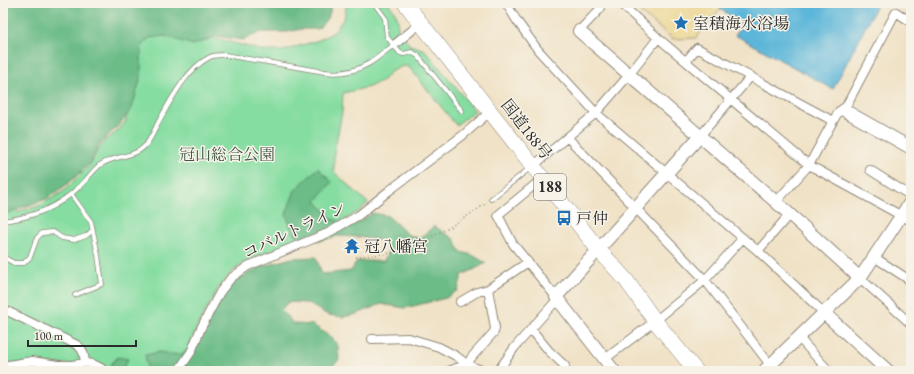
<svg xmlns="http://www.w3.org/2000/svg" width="914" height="374" viewBox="0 0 914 374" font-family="'EB Garamond','Noto Serif JP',serif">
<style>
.green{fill:#85dda1;stroke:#588466}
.forest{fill:#6cbc87;stroke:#4c7459}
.sand{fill:#eeda9e;stroke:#8c8264}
.water{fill:#5bb6d9;stroke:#437082}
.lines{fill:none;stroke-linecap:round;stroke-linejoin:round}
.lane-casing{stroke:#8e8678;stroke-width:5.5}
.street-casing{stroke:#8e8678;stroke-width:10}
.secondary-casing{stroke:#8e8678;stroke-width:14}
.highway-casing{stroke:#8e8678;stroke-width:16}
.path{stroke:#8e8678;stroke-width:1.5;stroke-dasharray:1 3;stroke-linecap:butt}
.lane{stroke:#fff;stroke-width:4}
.street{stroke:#fff;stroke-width:8}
.secondary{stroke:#fff;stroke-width:12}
.highway{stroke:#fff;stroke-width:15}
.labels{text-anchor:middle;stroke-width:3;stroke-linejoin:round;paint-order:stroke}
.shield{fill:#f7f3e8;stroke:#686764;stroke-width:1}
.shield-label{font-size:15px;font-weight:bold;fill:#2b2b2b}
.poi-label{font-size:16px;fill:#2b2b2b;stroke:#f7f3e8;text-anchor:start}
.street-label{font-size:16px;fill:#2b2b2b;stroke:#f7f3e8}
.park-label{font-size:16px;fill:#425848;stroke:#f7f3e8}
</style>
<rect width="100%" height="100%" fill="#f7f3e8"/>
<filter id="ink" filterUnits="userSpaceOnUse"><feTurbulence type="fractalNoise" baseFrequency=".025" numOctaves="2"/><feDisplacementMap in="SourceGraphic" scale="8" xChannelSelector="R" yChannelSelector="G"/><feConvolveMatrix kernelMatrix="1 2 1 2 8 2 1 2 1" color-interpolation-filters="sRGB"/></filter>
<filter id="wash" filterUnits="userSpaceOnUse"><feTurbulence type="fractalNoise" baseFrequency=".012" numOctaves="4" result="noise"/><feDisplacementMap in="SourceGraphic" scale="16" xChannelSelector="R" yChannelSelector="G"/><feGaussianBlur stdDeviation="0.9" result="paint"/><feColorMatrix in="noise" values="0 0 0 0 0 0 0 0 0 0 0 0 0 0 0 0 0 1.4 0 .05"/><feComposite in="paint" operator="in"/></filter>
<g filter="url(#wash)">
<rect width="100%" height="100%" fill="#f0e2c6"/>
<path class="green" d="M347,3H388L395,12L398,20V31L410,45L425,50L475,111L456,125L409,67L403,66L390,72L383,80L369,87L343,93L342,112L334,153V172L368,203L358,212L327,230L245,262L231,273L218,289L200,321L187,352L173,371H108L103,365L3,363V319L5,314L3,313V208L17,212L39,206L64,191L89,166L97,152L104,141L118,131L125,122L132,98L128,68L149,22L211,37L264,51H283L319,40L334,32L344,18Z"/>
<path class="forest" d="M3,3H330C332,15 326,20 318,29H301L287,32H261L243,40L216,36L207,40L193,45L165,36L149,38L141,48V77L132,108L119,125L101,142L89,164L69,183L46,199L8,213H3Z
M318,168L332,182L316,201L332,219L352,226L373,213L388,216L407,234L419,239L434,226L454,239L461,252L472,255L486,263L475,269L462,275L458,290L446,298L405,308L381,304L357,314L343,317L328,315L307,303L288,302L281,310L294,324L313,325L332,338L338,346L339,360L327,371H146L147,368L145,355L160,352L179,355L196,346L227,285L260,267L292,258L316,257L322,274L351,271L357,261H384L389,249L379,240L359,237L337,236L320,241L293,234L286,214L295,190Z
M118,357L128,359L122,371H107L112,363Z
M42,365L68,368L92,369L97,371H3V368L24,366Z"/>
<path class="sand" d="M629,3H725L696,38L673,39Z"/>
<path class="water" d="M725,3H878L833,89L735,35L743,25L720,9Z"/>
</g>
<g filter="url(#ink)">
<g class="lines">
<defs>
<path id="lane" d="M374,3L385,18L387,37L400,53L404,54L412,52L418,56L462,111
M71,194L91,222L98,255L102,284L75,295
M491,199L530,168
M3,221C33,217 57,208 79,187C86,181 93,170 100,165C115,154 137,159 148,142C152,136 155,129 158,123C170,101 187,68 210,57C214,55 220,55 225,55L325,72C340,74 354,72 368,64C377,59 385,51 394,45
M3,257L14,263H24L30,257L37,238L42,233L53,232L62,238L74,240L86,236L93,230"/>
<path id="street" d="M506,3L517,21L538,50L596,113L758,251L824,313
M620,3L658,38L809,165L911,221
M579,31L600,9
M394,45L421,23
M686,61L697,48L833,121
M700,136L751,76
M568,138L705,280L765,358L774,371
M533,166L596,113L629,75L658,38
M870,170L911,196
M776,202L809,165L833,121L839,111L844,110L896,12L911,22
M758,251L789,215
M874,257L911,281
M860,278L911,324
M460,302L477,292L488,289L528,262
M3,309L77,345C84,350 84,355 85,363
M531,329L549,351L565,366
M799,338L829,371
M372,339L409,338L439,347L456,356L468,365L484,371
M605,359L655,321L705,280L743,238
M3,366L32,361L58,365H72L85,363L93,364L101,368L104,371
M178,371L191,352L201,328L220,292L231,278L248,266L308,241L328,233L359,215L390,190L462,136L491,111
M449,371L462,366L468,365L471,358L494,332L495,328L488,289
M498,371L515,347L555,302L556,297L513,244L498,215L543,178"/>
<path id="secondary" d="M579,31L776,202L860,278
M844,110L911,148
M824,313L888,371
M614,371L556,297L700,136
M764,371L860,278L911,201"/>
<path id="highway" d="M405,3L598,249L626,280L655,321L696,371"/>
</defs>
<use href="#lane" class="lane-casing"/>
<use href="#street" class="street-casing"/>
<use href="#secondary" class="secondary-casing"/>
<use href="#highway" class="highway-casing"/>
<path class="path" d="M356,257L392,253L422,242L452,226L487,203"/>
<use href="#lane" class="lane"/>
<use href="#street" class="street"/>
<use href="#secondary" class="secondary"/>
<use href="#highway" class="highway"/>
</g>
</g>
<defs>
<symbol id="sight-bare" viewBox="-9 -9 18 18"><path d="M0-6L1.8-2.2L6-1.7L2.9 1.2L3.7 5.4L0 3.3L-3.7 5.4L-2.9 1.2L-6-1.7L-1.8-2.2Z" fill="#1f6fb2" stroke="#f7f3e8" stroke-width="2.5" paint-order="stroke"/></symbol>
<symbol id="bus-bare" viewBox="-9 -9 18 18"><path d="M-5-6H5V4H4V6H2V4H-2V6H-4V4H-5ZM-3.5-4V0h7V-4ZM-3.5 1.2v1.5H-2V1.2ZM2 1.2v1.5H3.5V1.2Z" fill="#1f6fb2" stroke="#f7f3e8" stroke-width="2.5" paint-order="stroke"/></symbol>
<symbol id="temple-bare" viewBox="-9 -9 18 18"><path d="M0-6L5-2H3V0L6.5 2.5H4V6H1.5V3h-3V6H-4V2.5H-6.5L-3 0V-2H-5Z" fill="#1f6fb2" stroke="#f7f3e8" stroke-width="2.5" paint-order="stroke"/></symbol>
</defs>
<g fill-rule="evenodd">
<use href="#sight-bare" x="670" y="12" width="22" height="22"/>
<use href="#bus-bare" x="553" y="207" width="22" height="22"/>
<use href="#temple-bare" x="341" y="235" width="22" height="22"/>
</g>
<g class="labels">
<rect class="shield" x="534" y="174" width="32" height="26" rx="3"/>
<g class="shield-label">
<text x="550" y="192">188</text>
</g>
<g class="poi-label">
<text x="693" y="29">室積海水浴場</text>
<text x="576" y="224">戸仲</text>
<text x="364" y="252">冠八幡宮</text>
</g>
<g class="street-label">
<text transform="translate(527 129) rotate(52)" y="6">国道188号</text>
<text transform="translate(294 230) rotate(-25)" y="6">コバルトライン</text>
</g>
<g class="park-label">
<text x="227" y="160">冠山総合公園</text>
</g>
</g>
<rect width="914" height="374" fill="none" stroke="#f7f3e8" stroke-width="16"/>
<path d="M28 340v6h108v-6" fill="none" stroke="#2b2b2b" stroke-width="2"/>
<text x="34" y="340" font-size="12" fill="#2b2b2b" stroke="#f7f3e8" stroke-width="3" paint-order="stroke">100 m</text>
</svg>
